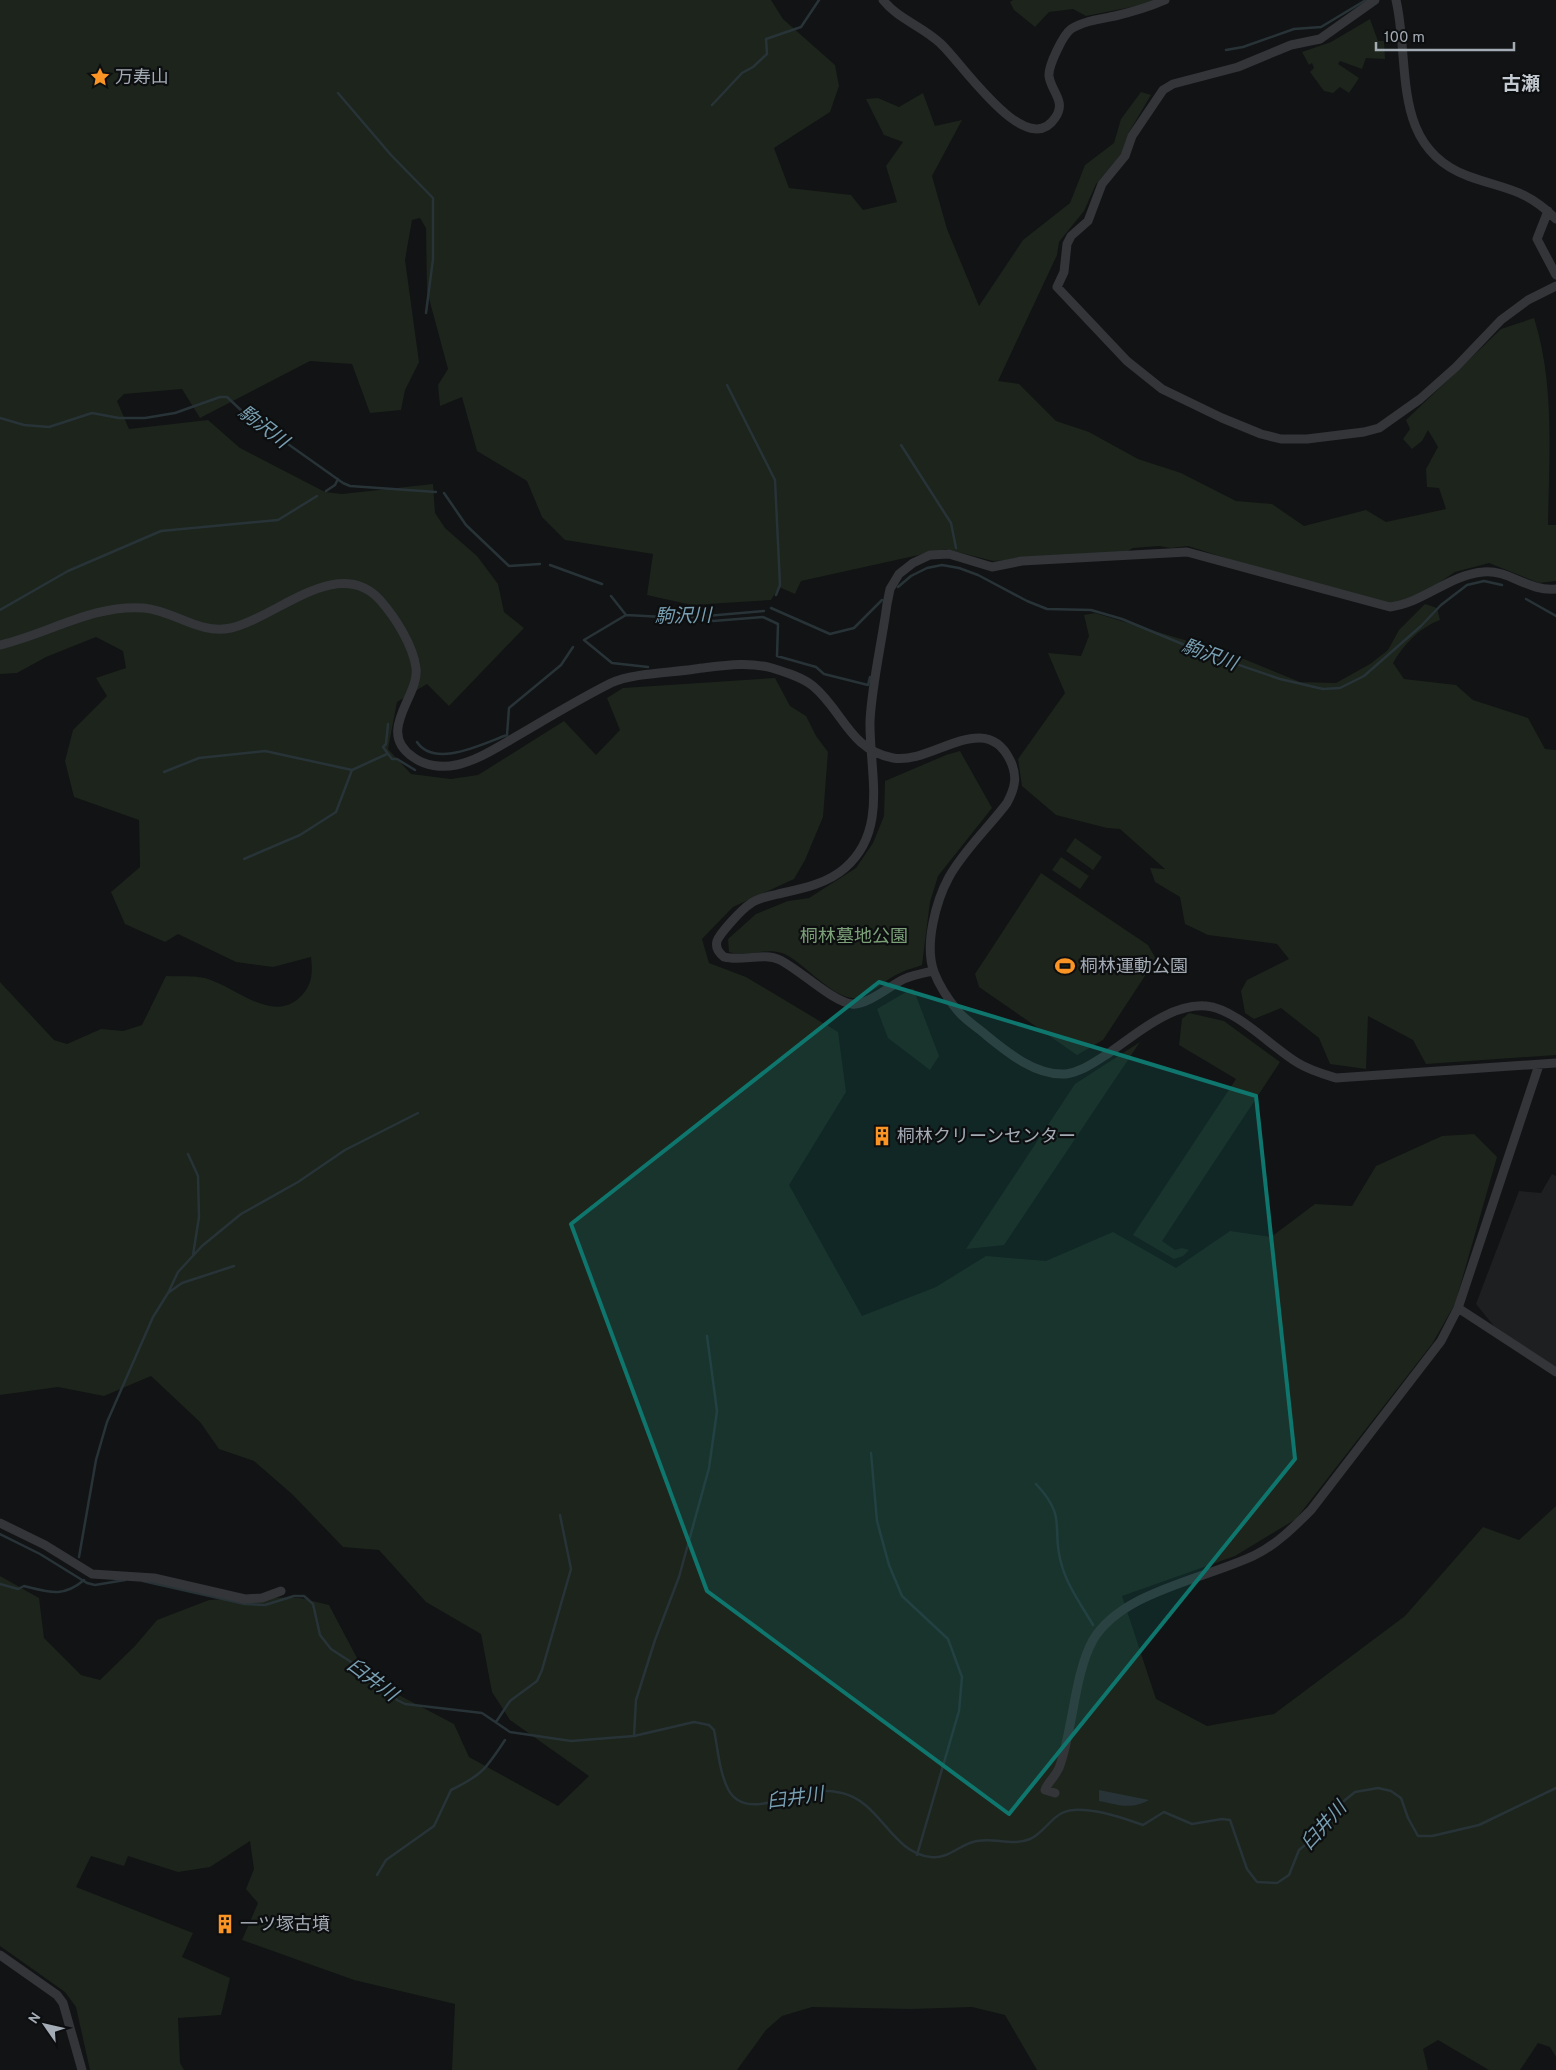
<svg xmlns="http://www.w3.org/2000/svg" width="1556" height="2070" viewBox="0 0 1556 2070" font-family="Overpass,'Noto Sans JP',sans-serif">
<style>
.built{fill:#1e1f21}
.green{fill:#1c241c}
.water{fill:#283338}
.lines{fill:none;stroke-linecap:round;stroke-linejoin:round}
.stream{stroke:#283338;stroke-width:2.5}
.minor{stroke:#333539;stroke-width:9}
.marked{fill:#0f766e;fill-opacity:0.2;stroke:#0f766e;stroke-width:4;stroke-linejoin:round}
.labels{text-anchor:middle;stroke-width:4.5;stroke-linejoin:round;paint-order:stroke}
.poi-label{font-size:18px;fill:#a3abb5;stroke:#0d0e0f;text-anchor:start}
.park-label{font-size:18px;fill:#7ca179;stroke:#0d0e0f}
.neighbourhood-label{font-size:19px;font-weight:bold;fill:#c4cad1;stroke:#0d0e0f}
.water-label{font-size:19px;font-style:italic;fill:#789fb2;stroke:#0d0e0f}
</style>
<rect width="100%" height="100%" fill="#121314"/>
<path class="built" d="M1552,1174L1556,1176V1369L1502,1336L1476,1304L1519,1191L1541,1193Z"/>
<path class="green" d="M0,0H771L783,19L835,65L839,86L830,112L774,148L789,188L851,195L863,210L897,202L886,166L903,142L884,135L866,99L878,98L899,107L923,93L935,126L962,120L932,176L947,229L979,306L1023,240L1070,203L1085,165L1114,143L1121,119L1141,92L1151,95L1128,134L1122,153L1096,184L1084,211L1059,242L1057,255L998,381L1019,384L1056,421L1089,432L1138,459L1181,473L1236,501L1272,504L1304,526L1366,510L1386,522L1446,509L1439,488L1427,487L1426,469L1438,447L1428,430L1422,441L1412,449L1403,439L1410,429L1406,420L1501,329L1534,318C1555,383 1549,457 1548,525H1556V581L1539,583L1489,563L1455,572L1428,590L1393,604L1235,561L1188,546L1171,548L1159,546L1133,548L1124,553L993,561L946,549L801,581L795,594L779,587L771,600L692,605L647,595L653,554L565,540L542,517L527,481L477,451L462,397L440,406L438,385L448,369L427,291L426,228L420,218L412,220L405,260L419,362L405,390L401,410L370,413L352,364L310,361L200,418L182,389L124,394L117,401L129,429L208,420L240,448L325,492L342,494L433,484L435,513L445,528L477,556L498,584L504,612L524,628L449,706L427,684L397,702L388,749L411,774L451,779L478,775L564,721L596,755L620,730L607,698L623,688L775,678L790,706L806,716L816,736L828,752L823,817L805,860L794,879L733,907L702,939L709,963L746,977L838,1032L846,1092L789,1185L862,1316L936,1287L986,1256L1046,1261L1113,1232L1176,1268L1230,1231L1271,1237L1315,1204L1352,1206L1376,1166L1442,1136L1474,1134L1497,1157L1455,1304L1432,1344L1296,1519L1235,1556L1122,1596L1156,1699L1207,1726L1274,1714L1405,1616L1483,1527L1519,1540L1556,1506V2057L1550,2047L1538,2043L1520,2070H1489L1438,2040L1423,2049L1428,2070H1037L1005,2015L972,2007L911,2009L812,2007L782,2016L766,2030L737,2070H452L455,2004L354,1980L242,1940L258,1903L246,1889L254,1869L250,1841L210,1867L178,1872L128,1856L124,1866L91,1856L76,1887L193,1933L182,1957L230,1978L221,2015L178,2018L180,2063L184,2070H90L76,2007L65,1992L0,1946V1576L39,1598L44,1638L81,1675L100,1680L135,1646L157,1620L209,1600L258,1597L300,1598L329,1605L357,1658L395,1693L454,1724L469,1757L558,1806L589,1776L510,1720L492,1692L481,1634L426,1602L379,1550L343,1547L293,1495L254,1461L219,1449L200,1422L151,1376L104,1396L58,1387L0,1395V982L54,1040L67,1044L101,1029L123,1031L142,1025L166,976C179,977 196,975 208,979C235,987 272,1023 299,998C312,987 313,973 311,957L273,967L236,962L178,934L165,942L125,924L111,892L140,867L139,820L74,797L65,761L73,730L107,696L96,678L126,668L123,651L96,637L46,657L17,673L0,674Z
M1013,0H1154L1147,4L1086,16L1073,9L1049,12L1035,27L1014,10L1010,2Z
M1370,19L1378,41H1384L1385,59L1366,58L1362,69L1340,61L1338,64L1359,78L1349,93L1340,87L1333,93L1324,91L1310,72L1314,68L1312,63L1309,65L1302,52L1331,42Z
M1425,604L1437,608L1440,620C1419,628 1404,644 1393,663L1404,679L1456,685L1473,700L1528,718L1545,749L1556,750V1055L1426,1064L1413,1040L1368,1016L1366,1069L1330,1064L1319,1038L1281,1008L1254,1019L1245,1013L1241,991L1247,980L1289,959L1277,944L1208,935L1185,924L1180,897L1155,882L1150,868L1165,869L1120,829L1107,828L1056,815L1022,786L1018,759L1065,693L1048,653L1081,656L1089,636L1084,615L1095,613L1234,655L1300,682L1336,683L1370,664L1388,650L1399,630Z
M960,751L992,808L938,876L930,902L922,965C915,968 907,969 900,973C886,979 875,991 861,997C837,1006 803,960 782,953C764,947 746,958 729,952L728,939L756,914L788,901L809,898L856,868L873,843L884,816L885,781L946,755Z
M1075,838L1102,857L1093,870L1066,851Z
M1061,857L1089,876L1080,889L1052,870Z
M1041,873L1148,945L1156,959L1103,1040L1077,1055L979,987L975,974Z
M913,988L939,1056L930,1070L888,1038L877,1009Z
M1189,1013L1224,1021L1280,1062L1162,1241L1175,1250L1182,1248L1189,1250L1183,1256L1174,1259L1133,1235L1236,1079L1179,1045L1182,1019Z
M1140,1042L1004,1245L966,1249L1075,1084Z"/>
<path class="water" d="M1099,1790L1149,1800C1131,1810 1119,1805 1099,1801Z"/>
<g class="lines">
<path class="stream" d="M1226,50L1243,47L1294,29L1321,27L1366,0
M338,93L391,155L433,198V259L426,313
M712,105L742,73L753,67L767,54L766,39L801,27L819,0
M727,385L775,480L780,585L776,595
M0,418L24,425L49,427L92,413L119,418H145L175,413L220,397H227L244,413L343,483L350,486L436,492
M901,445L951,523L956,548
M326,491L335,485L338,479
M444,493L466,525L509,566L540,564
M550,565L602,584
M898,587L911,576L927,568L942,565L959,568L978,575L1027,601L1047,609L1091,610L1122,619L1204,653L1280,679L1323,689L1340,688L1364,676L1421,626L1441,605L1467,585L1484,581L1502,585
M611,596L626,615L683,618L764,611
M1526,599L1556,616
M771,608L830,634L854,628L882,600
M0,610L68,571L161,531L278,520L317,496
M626,615L584,640L612,663L648,667
M705,617L713,621L763,617L778,624L777,656L816,667L824,674L868,685L870,677
M388,724L386,744L383,747L392,759H397L415,770
M417,742C435,769 484,743 507,735L509,708L561,665L573,647
M164,772L199,758L265,751L352,770L387,754
M244,859L300,835L336,812L352,770
M188,1154L198,1176L199,1217L193,1255
M168,1293L178,1272L202,1246L241,1214L298,1182L345,1150L418,1113
M871,1453L877,1521L889,1565L902,1596L948,1639L962,1677L959,1711L917,1855
M1036,1484C1069,1519 1050,1529 1062,1566C1068,1587 1082,1606 1093,1625
M0,1534L40,1554L87,1583L95,1585L125,1580
M79,1557L96,1460L107,1422L153,1317L168,1293L182,1283L234,1266
M143,1581L245,1604L265,1605L294,1596H304L313,1604L320,1635L331,1649L368,1673L397,1700L405,1704L482,1713L510,1732L571,1741L634,1736L694,1722L709,1725L714,1730C718,1749 719,1771 728,1789C742,1817 779,1799 800,1794C814,1790 828,1790 842,1793C881,1802 891,1853 931,1857C948,1859 958,1846 973,1842C991,1836 1012,1847 1030,1839C1042,1834 1050,1819 1062,1813C1082,1803 1123,1818 1143,1825L1164,1812L1192,1824L1222,1819L1230,1820L1247,1869L1257,1882L1277,1883L1289,1875L1299,1850L1321,1832L1339,1805L1355,1792L1378,1788L1391,1791L1401,1798L1408,1818L1418,1836H1432L1479,1825L1556,1788
M0,1584L18,1589L24,1586C49,1592 63,1598 84,1580
M496,1722L510,1701L537,1681L542,1670L571,1569L560,1515
M634,1736L636,1700L655,1640L679,1577L709,1468L717,1411L707,1336
M377,1875L386,1860L434,1826L451,1790C482,1775 486,1769 505,1740"/>
<path class="minor" d="M883,0C898,19 922,26 940,43C960,60 1026,162 1055,118C1067,101 1051,92 1049,76C1048,66 1063,35 1071,29C1084,21 1100,19 1115,16C1132,12 1149,7 1165,0
M1375,0L1320,39L1291,45L1238,67L1173,84L1163,90L1132,136L1125,156L1102,184L1088,221L1071,236L1067,244L1064,272L1057,287L1127,361L1162,389L1222,418L1261,434L1281,439H1307L1364,432L1379,428L1420,399L1456,367L1501,320L1528,300L1556,286
M1396,0C1411,65 1390,147 1468,176C1506,190 1525,188 1556,219
M1548,211L1537,239L1556,275
M0,645C48,634 93,604 144,608C175,611 199,635 231,628C276,618 338,554 380,600C395,617 413,645 416,668C420,696 375,731 413,757C425,766 442,768 456,765C475,761 493,750 510,740C543,721 577,700 611,683C633,673 670,673 695,669C721,666 746,661 772,668C785,672 802,677 813,686C843,711 850,750 893,758C932,765 985,708 1010,760C1018,776 1015,788 1007,803C989,827 964,850 949,877C936,901 924,945 934,972C939,985 948,999 957,1010C965,1020 977,1027 986,1035C1008,1053 1036,1076 1066,1074C1081,1072 1093,1063 1106,1055C1134,1036 1170,1003 1206,1006C1237,1009 1271,1047 1298,1063C1309,1070 1323,1074 1336,1078L1556,1063
M933,971C924,973 913,975 904,979C891,985 866,1006 852,1004C833,1002 800,970 780,960C763,952 742,962 724,957C719,953 715,948 717,941C720,933 742,909 750,904C757,898 770,896 778,894C801,889 827,884 845,868C889,830 869,771 870,721C872,683 882,642 887,604L890,589L899,574L913,563L930,555L949,554L992,567L1022,561L1187,552L1390,607C1425,602 1449,575 1483,572C1509,569 1528,592 1556,589
M1458,1308L1556,1372
M0,1523L45,1545L92,1574L154,1578L245,1599L262,1598L281,1591
M1055,1793L1045,1790C1048,1782 1055,1777 1059,1768C1073,1732 1074,1674 1093,1640C1122,1591 1206,1579 1255,1555C1276,1545 1294,1527 1311,1510L1441,1341L1458,1308L1539,1065
M0,1955L57,1995L63,2003L82,2070"/>
</g>
<path class="marked" d="M879,982L1256,1096L1295,1459L1009,1814L707,1591L571,1224Z"/>
<defs>
<symbol id="sight-bare" viewBox="-9 -9 18 18"><path d="M0-6L1.8-2.2L6-1.7L2.9 1.2L3.7 5.4L0 3.3L-3.7 5.4L-2.9 1.2L-6-1.7L-1.8-2.2Z" fill="#f99425" stroke="#0d0e0f" stroke-width="2.5" paint-order="stroke"/></symbol>
<symbol id="stadium-bare" viewBox="-9 -9 18 18"><path d="M0-5a6.5 5 0 1 0 0 10a6.5 5 0 1 0 0-10ZM-3.5-1.8h7v3.6h-7Z" fill="#f99425" stroke="#0d0e0f" stroke-width="2.5" paint-order="stroke"/></symbol>
<symbol id="building-bare" viewBox="-9 -9 18 18"><path d="M-4-6H4V6H1V3H-1V6H-4ZM-2.5-4.3h1.7v1.8h-1.7ZM.8-4.3h1.7v1.8H.8ZM-2.5-1h1.7V.8h-1.7ZM.8-1h1.7V.8H.8Z" fill="#f99425" stroke="#0d0e0f" stroke-width="2.5" paint-order="stroke"/></symbol>
</defs>
<g fill-rule="evenodd">
<use href="#sight-bare" x="86" y="63" width="28" height="28"/>
<use href="#stadium-bare" x="1051" y="952" width="28" height="28"/>
<use href="#building-bare" x="868" y="1122" width="28" height="28"/>
<use href="#building-bare" x="211" y="1910" width="28" height="28"/>
</g>
<g class="labels">
<g class="poi-label">
<text x="115" y="83">万寿山</text>
<text x="1080" y="972">桐林運動公園</text>
<text x="897" y="1142">桐林クリーンセンター</text>
<text x="240" y="1930">一ツ塚古墳</text>
</g>
<g class="park-label">
<text x="854" y="942">桐林墓地公園</text>
</g>
<g class="neighbourhood-label">
<text x="1521" y="90">古瀬</text>
</g>
<g class="water-label">
<text transform="translate(264 426) rotate(37)" y="7">駒沢川</text>
<text transform="translate(683 615) rotate(-1)" y="7">駒沢川</text>
<text transform="translate(1210 654) rotate(20)" y="7">駒沢川</text>
<text transform="translate(373 1679) rotate(37)" y="7">臼井川</text>
<text transform="translate(795 1797) rotate(-8)" y="7">臼井川</text>
<text transform="translate(1323 1825) rotate(-48)" y="7">臼井川</text>
</g>
</g>
<g transform="translate(45 2025) rotate(304)" stroke="#0d0e0f" stroke-width="4" paint-order="stroke">
<path d="M0-4L9 19L0 12L-9 19Z" fill="#a3abb5"/>
<text y="-8" font-size="14" font-weight="bold" text-anchor="middle" fill="#a3abb5">N</text>
</g>
<path d="M1376 42v8h138v-8" fill="none" stroke="#a3abb5" stroke-width="2.5"/>
<text x="1384" y="42" font-size="15" fill="#a3abb5" stroke="#0d0e0f" stroke-width="4" paint-order="stroke">100 m</text>
</svg>
